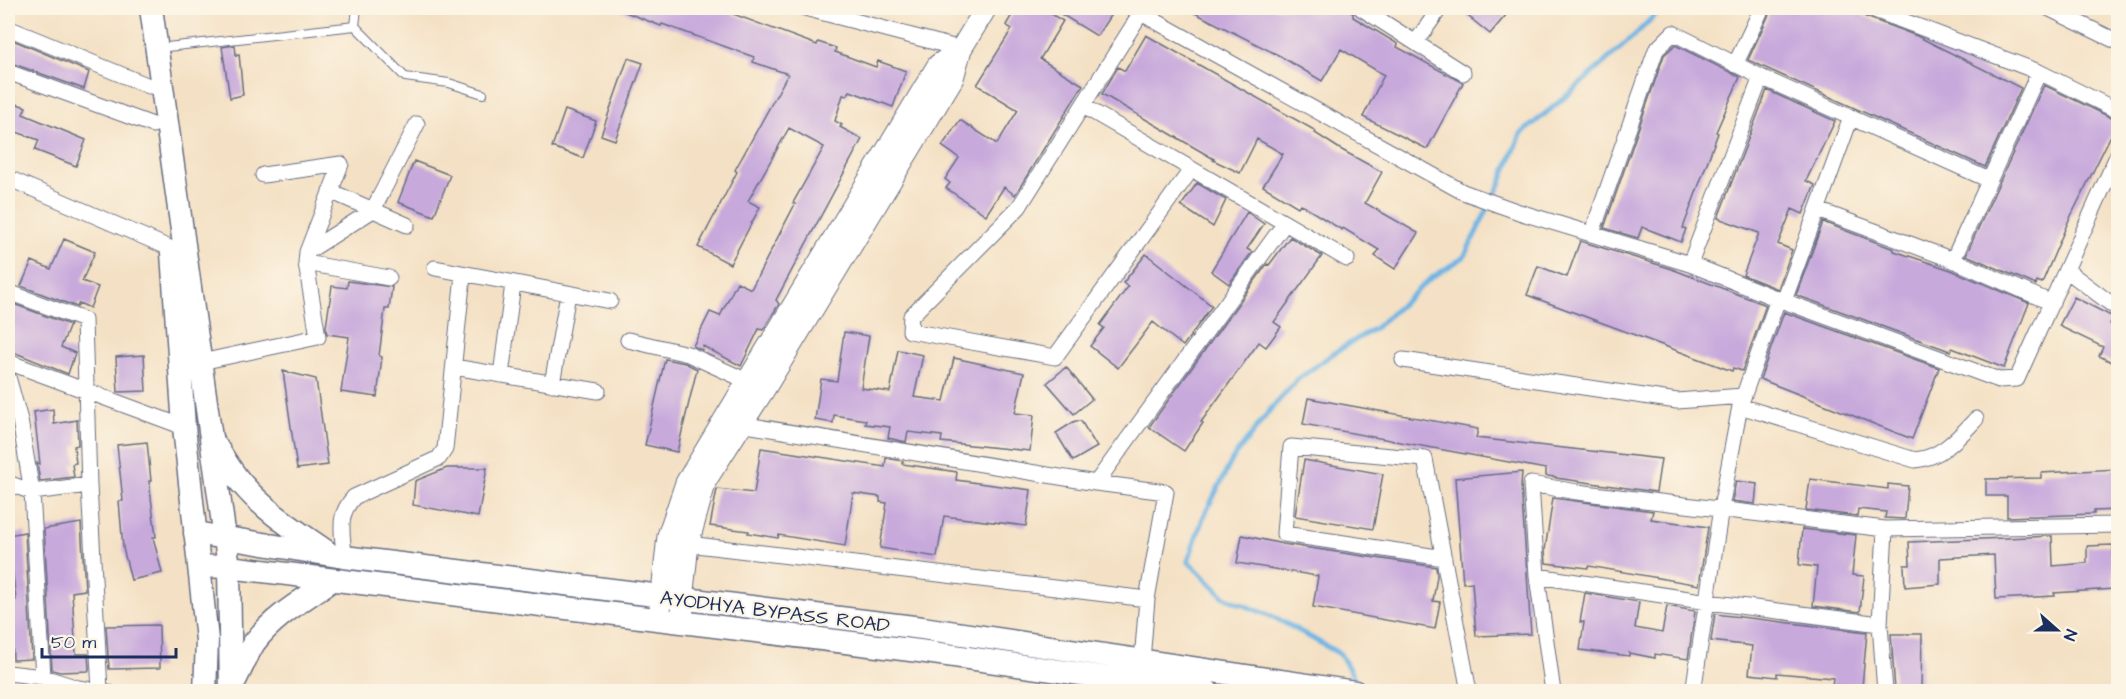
<svg xmlns="http://www.w3.org/2000/svg" width="2126" height="699" viewBox="0 0 2126 699" font-family="'Architects Daughter',sans-serif">
<style>
.lines{fill:none;stroke-linecap:round;stroke-linejoin:round}
.stream{stroke:#6cb4e4;stroke-width:5}
.building{fill:#c7a9dc}
.lane-casing{stroke:#676d82;stroke-width:10}
.street-casing{stroke:#676d82;stroke-width:17}
.secondary-casing{stroke:#676d82;stroke-width:23}
.primary-casing{stroke:#676d82;stroke-width:25}
.lane{stroke:#fff;stroke-width:8}
.street{stroke:#fff;stroke-width:15}
.secondary{stroke:#fff;stroke-width:21}
.primary{stroke:#fff;stroke-width:22}
.labels{text-anchor:middle;stroke-width:4.5;stroke-linejoin:round;paint-order:stroke}
.street-label{font-size:20px;fill:#1b2f5e;stroke:#fcf5e5}
</style>
<rect width="100%" height="100%" fill="#fcf5e5"/>
<filter id="ink" filterUnits="userSpaceOnUse"><feTurbulence type="fractalNoise" baseFrequency=".0167" numOctaves="2"/><feDisplacementMap in="SourceGraphic" scale="12" xChannelSelector="R" yChannelSelector="G"/><feConvolveMatrix kernelMatrix="1 2 1 2 8 2 1 2 1" color-interpolation-filters="sRGB"/></filter>
<filter id="wash" filterUnits="userSpaceOnUse"><feTurbulence type="fractalNoise" baseFrequency=".008" numOctaves="4" result="noise"/><feDisplacementMap in="SourceGraphic" scale="24" xChannelSelector="R" yChannelSelector="G"/><feGaussianBlur stdDeviation="1.35" result="paint"/><feColorMatrix in="noise" values="0 0 0 0 0 0 0 0 0 0 0 0 0 0 0 0 0 1.4 0 .05"/><feComposite in="paint" operator="in"/></filter>
<g filter="url(#wash)">
<rect width="100%" height="100%" fill="#f4e1c5"/>
<g class="lines">
<path class="stream" d="M1359,686L1340,654L1276,618L1224,597L1188,561L1203,518L1232,460L1270,410L1298,379L1334,353L1375,328L1431,278L1464,257L1500,184L1521,134L1577,87L1637,33L1662,8"/>
</g>
<g id="blocks">
<path class="building" d="M615,8H717L817,45L818,42L836,48L835,52L876,67L878,61L906,71L893,107L850,91L847,96L843,95L835,121L842,125L840,127L862,139L776,300L779,304L763,330L759,329L741,366L703,346L702,350L693,346L710,312L720,316L737,282L751,289L795,204L793,203L824,147L789,128L748,201L760,207L730,264L698,247L737,172L735,170L788,74L753,62L754,57L662,24L661,26Z
M1016,8H1041L1063,21L1040,59L1083,85L1015,195L1004,187L986,215L946,188L950,183L945,179L959,158L942,146L960,120L997,144L1018,110L977,85L1012,29L1006,25Z
M1051,8H1115L1097,36Z
M1185,8H1342L1353,13V17L1398,44L1397,47L1463,83L1427,149L1363,117L1384,75L1341,49L1322,81L1280,56Z
M1458,8H1497L1506,15L1490,34Z
M1772,8H1860L1861,14L1866,17L1917,36L2021,88L1985,167L1748,60Z
M1146,35L1316,131L1315,133L1340,149L1382,172L1365,203L1418,233L1395,269L1375,256L1379,250L1343,228L1342,230L1300,204L1298,207L1263,186L1283,154L1257,139L1240,173L1213,160L1214,159L1102,94L1118,67L1125,71Z
M8,38L89,72L84,89L8,62Z
M235,45L236,55L239,54L243,95L230,98L222,47Z
M1675,45L1740,77L1716,132L1718,133L1683,228L1686,229L1681,242L1642,227L1638,238L1604,228L1664,55Z
M628,58L643,63L615,140L601,135Z
M2044,85L2118,121L2068,222L2042,283L2037,281L2036,285L1966,255Z
M1767,90L1835,121L1806,181L1815,185L1803,214L1792,209L1778,244L1792,250L1778,289L1743,275L1759,233L1718,218Z
M8,101L26,107L23,114L86,140L76,166L35,150L39,140L8,129Z
M565,110L596,121L583,158L552,147Z
M414,161L450,175L434,216L398,202Z
M1197,183L1226,200L1213,227L1181,206Z
M1247,212L1264,224L1247,249L1252,252L1229,284L1211,271Z
M1823,222L1894,249V251L1951,270L2029,303L2004,368L1952,348L1951,351L1947,350L1796,295Z
M1290,237L1322,256L1274,322L1281,327L1266,347L1259,342L1201,422L1203,423L1184,451L1149,427L1267,264L1269,265Z
M64,239L95,252L82,281L98,287L90,308L79,303L77,307L21,286L32,261L51,269Z
M1580,241L1669,268L1766,305L1742,371L1733,368L1732,371L1527,295L1538,266L1567,277Z
M1146,254L1212,306L1183,346L1153,322L1118,368L1090,346L1104,328L1100,325L1128,287L1123,283Z
M348,281L392,287L389,309H385L384,317L379,356L382,357L377,397L341,392L349,337L327,334L326,327L332,286L347,288Z
M2074,297L2113,317L2110,324L2118,328V365L2099,356L2103,347L2059,326Z
M8,302L70,325L61,347L75,353L68,374L8,350Z
M1784,312L1939,368L1912,439L1760,379Z
M844,332L869,336L861,388L890,392L898,350L923,355L914,397L944,401L954,358L1024,373L1015,413L1034,415L1030,451L941,442L942,436L908,432L906,442L888,438L890,427L865,424L866,420L834,415L833,423L815,420L821,379L837,381Z
M144,355L146,391L118,392L116,357Z
M665,359L685,363L697,369L677,452L645,445Z
M1066,367L1092,399L1074,414L1047,383Z
M283,371L316,379L328,465L297,469Z
M1308,398L1478,429L1476,438L1661,459L1656,492L1556,478V477L1546,476V469L1303,424Z
M53,409L54,424L77,420L78,445L74,446L76,463L72,464L74,477L40,481L37,463L40,464L34,412Z
M1075,421H1081L1097,447L1073,461L1056,433Z
M147,442L151,481H149L156,537H153L162,573L131,580L123,548L119,501H123L117,445Z
M761,448L885,467L886,458L903,461L902,464L957,472L956,480L1031,490L1026,526L944,516L937,557L880,548L887,503L880,502V497L853,493L845,546L779,535L778,538L748,533L749,531L710,526L717,489L754,493Z
M1304,460L1383,474L1373,529L1295,516Z
M447,468H487L478,517L413,505L415,481Z
M2118,469V510L2094,511V514L2007,517V496H1986V479L2041,478V473Z
M1522,472L1521,485L1531,634L1476,636L1472,582L1463,583L1455,478Z
M1810,479L1888,489V484L1908,486L1905,519L1885,518L1886,512L1858,509L1857,516L1806,510Z
M1736,481L1757,484L1755,504L1732,501Z
M1553,498L1653,511L1651,519L1708,527L1699,585L1589,566L1588,568L1546,563L1545,550Z
M81,523L85,590L72,592L76,654H88L89,669L88,671L60,672L52,670L44,529Z
M1802,529L1856,535L1852,575L1864,576L1860,612L1813,606L1817,567L1799,565Z
M25,532L32,659L13,660L10,601L16,600L8,535Z
M1242,535L1283,544L1436,567L1437,576L1433,601L1440,602L1435,629L1313,607L1318,576L1237,563Z
M2052,536L2053,566L2087,563V546L2113,545L2114,589L2054,593L2055,596L1996,599L1994,555L1940,558V584L1905,587L1904,565H1910L1909,542Z
M1585,593L1639,602L1635,628L1662,633L1667,606L1695,611L1688,659L1655,654V658L1629,653V656L1580,650L1584,622H1580Z
M1715,614L1867,632L1862,687L1832,685L1833,678L1777,673V677L1749,674L1752,646L1711,641Z
M159,625L160,668L109,669L106,626Z
M1891,634H1922L1921,690H1895Z"/>
</g>
</g>
<g filter="url(#ink)">
<use href="#blocks" fill-opacity="0" stroke="#676d82" stroke-width="1.5"/>
<g class="lines">
<defs>
<path id="lane" d="M357,8L355,26L405,77L449,83L483,94
M158,48L355,26"/>
<path id="street" d="M805,8L961,49
M1132,8L1463,192L1519,212L1690,264L1778,299L1999,380L2017,379L2118,154
M1144,8L1019,207L911,316L910,331L1055,357L1191,170
M1361,8L1463,73
M1869,8L2039,72L2118,111
M2048,8L2118,42
M8,28L149,86
M1416,42L1440,8
M1735,65L1762,8
M8,72L153,125
M1083,106L1347,259
M8,178L172,249
M330,191L407,225
M1818,210L1953,260L2052,303
M1592,233L1656,50L1673,33L1761,77L1989,180
M307,252L373,210L417,124
M1953,260L2039,72
M306,263L389,278
M1690,264L1761,77
M435,268L610,301
M2066,270L2118,309
M8,292L84,320L89,485L100,691
M1784,301L1851,117
M628,340L688,354L756,385
M1403,360L1677,401L1743,396
M8,362L184,427
M201,362L318,337L306,263L307,252L341,164L263,175
M454,367L598,391
M501,375L513,284
M8,377L20,420L32,492L43,677
M552,384L568,294
M1740,406L1915,460C1941,458 1959,437 1976,419
M734,423L1096,483L1166,492L1147,599L1142,661
M8,483L32,492L89,485
M1096,483L1285,223
M680,541L688,544L1147,599
M344,557C343,532 336,517 354,497L439,458L445,449L463,275
M1444,558L1284,534L1291,447L1425,459L1469,692
M1537,576L1708,602L1880,624
M8,673L43,677L78,688L108,692
M1553,692L1537,576L1531,484L1577,492L1885,529L2118,525
M1693,692L1721,508L1740,406L1778,299
M1885,692L1880,624L1885,529"/>
<path id="secondary" d="M660,611L668,536L686,483L938,65L961,49
M683,622L682,600L688,544L706,480L765,388L953,78L961,49L986,8"/>
<path id="primary" d="M151,8L229,567L231,692
M172,253L184,427L207,640L205,692
M214,443C223,457 232,473 243,485C267,513 297,531 327,552
M195,533L344,557L922,628L1355,692
M199,566L229,567L919,651L1208,692
M232,686C240,672 246,656 254,643C274,616 305,599 332,580"/>
</defs>
<use href="#lane" class="lane-casing"/>
<use href="#street" class="street-casing"/>
<use href="#secondary" class="secondary-casing"/>
<use href="#primary" class="primary-casing"/>
<use href="#lane" class="lane"/>
<use href="#street" class="street"/>
<use href="#secondary" class="secondary"/>
<use href="#primary" class="primary"/>
</g>
</g>
<g class="labels">
<g class="street-label">
<text transform="translate(775 611) rotate(7)" y="7">AYODHYA BYPASS ROAD</text>
</g>
</g>
<rect width="2126" height="699" fill="none" stroke="#fcf5e5" stroke-width="30"/>
<g transform="translate(2057 630) rotate(111)" stroke="#fcf5e5" stroke-width="4.5" paint-order="stroke">
<path d="M0-4.5L10 22L0 15L-10 22Z" fill="#1b2f5e"/>
<text y="-9" font-size="16" font-weight="bold" text-anchor="middle" fill="#1b2f5e">N</text>
</g>
<path d="M42 648v9h134v-9" fill="none" stroke="#1b2f5e" stroke-width="3"/>
<text x="51" y="648" font-size="18" fill="#1b2f5e" stroke="#fcf5e5" stroke-width="4.5" paint-order="stroke">50 m</text>
</svg>
